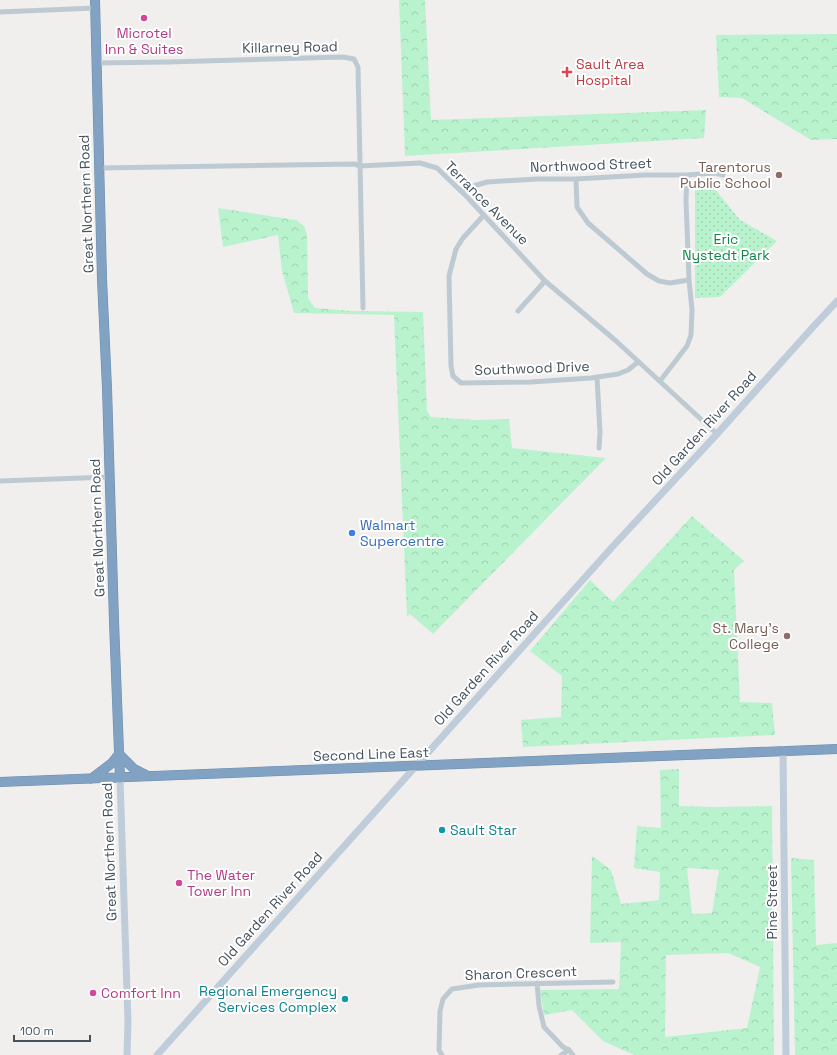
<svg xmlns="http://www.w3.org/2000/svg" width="837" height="1055" viewBox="0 0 837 1055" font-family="'Space Grotesk',sans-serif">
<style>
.grass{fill:url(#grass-dots)}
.forest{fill:url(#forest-crowns);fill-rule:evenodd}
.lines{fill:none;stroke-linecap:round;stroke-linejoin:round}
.highway-casing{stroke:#6d8dae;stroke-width:10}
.street{stroke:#becad2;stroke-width:5}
.secondary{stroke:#bfccda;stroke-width:7}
.highway{stroke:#81a2c2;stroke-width:9}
.hotel-dot{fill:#d1479c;stroke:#fff;stroke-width:1.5}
.health-dot{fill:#e0444e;stroke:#fff;stroke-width:1.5}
.education-dot{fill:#8d6e63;stroke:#fff;stroke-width:1.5}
.shop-dot{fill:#3f7fe0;stroke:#fff;stroke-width:1.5}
.culture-dot{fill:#0f9aa8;stroke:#fff;stroke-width:1.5}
.labels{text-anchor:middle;stroke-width:4;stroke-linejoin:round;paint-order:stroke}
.hotel-label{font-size:14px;fill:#b23c85;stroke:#fff;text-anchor:start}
.street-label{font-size:14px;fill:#45535e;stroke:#fff}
.health-label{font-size:14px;fill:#be3a42;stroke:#fff;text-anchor:start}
.education-label{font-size:14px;fill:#785e54;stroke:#fff;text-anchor:end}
.park-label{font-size:14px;fill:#0e8748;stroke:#fff}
.shop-label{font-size:14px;fill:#366cbe;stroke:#fff;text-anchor:start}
.culture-label{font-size:14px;fill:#0d838f;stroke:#fff;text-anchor:start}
</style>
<defs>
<pattern id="grass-dots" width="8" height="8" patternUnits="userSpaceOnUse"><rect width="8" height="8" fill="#b9f3ce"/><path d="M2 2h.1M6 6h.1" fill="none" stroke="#a0d2b3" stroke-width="1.8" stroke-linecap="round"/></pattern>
<pattern id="forest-crowns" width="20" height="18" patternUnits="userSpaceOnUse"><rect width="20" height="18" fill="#b9f3ce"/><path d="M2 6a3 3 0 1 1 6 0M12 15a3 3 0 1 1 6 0" fill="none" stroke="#a0d2b3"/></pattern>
</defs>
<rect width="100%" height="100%" fill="#f1eeee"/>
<path class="grass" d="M718,182L715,189L740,220L777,241L720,297L695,298V183Z"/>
<path class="forest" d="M399,0H425L431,120L706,110L704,138L405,156Z
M837,34V139L811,140L742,98L719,97L716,35Z
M218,208L296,220L304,226L307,234L308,298L315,308L352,311L423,312L427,411L431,417L476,420L509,419L512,448L606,458L433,634L410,614L407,616L394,315L294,313L282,271L278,235L223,247Z
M692,516L744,561L734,570L740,702L772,703L775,735L523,747L521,720L561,717L562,676L530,651L590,580L613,602Z
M679,769V806L713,807L772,806L774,1055H634L603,1041L572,1010L544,1015L540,990L619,989L621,942L590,943L592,856L611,870L621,904L659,900L660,872L634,868L637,826L661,828L660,770ZM687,868L719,870L712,913L692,914ZM728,953L760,967L747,1028L665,1037L666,955Z
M791,858L814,860L816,945L837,943V1055H795Z"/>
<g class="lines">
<defs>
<path id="highway" d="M95,0L102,279L107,388L114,621L120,778
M119,754L134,769L148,776
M91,779L112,763L119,754
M0,782L837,749"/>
</defs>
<use href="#highway" class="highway-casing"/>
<path class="street" d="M0,12L95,8
M96,63L168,62L343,57L354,59L358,67L363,308
M100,168L355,164L359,166L420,163L437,168L468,198L545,281L615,340L717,434
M576,179L577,207L588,223L647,274L659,281L670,283L689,280
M460,190L487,182L537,179H576L645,175H687L715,173L723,175
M484,215L463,238L456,249L449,276L451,366L453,376L461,383L531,382L591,378L618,374L628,370L638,362
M518,311L545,281
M597,377L600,433L599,448
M660,381L687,346L691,335L692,310L689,280L686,200L687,175
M0,481L109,477
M537,983L539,1006L544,1027L563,1047L569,1050L573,1055
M442,1055L439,1050L440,1011L443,999L452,989L479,985L613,982
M561,1055L569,1050"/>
<path class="secondary" d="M783,750L786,1055
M120,778L128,1022L127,1055
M157,1055L614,545L717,434L813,327L837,301"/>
<use href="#highway" class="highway"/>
</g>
<g class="hotel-dot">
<circle cx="144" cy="18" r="4"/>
<circle cx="179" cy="883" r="4"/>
<circle cx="93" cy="993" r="4"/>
</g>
<path class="health-dot" d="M565 66h4v4h4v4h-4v4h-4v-4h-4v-4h4z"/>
<g class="education-dot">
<circle cx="779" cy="175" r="4"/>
<circle cx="787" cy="636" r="4"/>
</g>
<circle class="shop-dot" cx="352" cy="533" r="4"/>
<g class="culture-dot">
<circle cx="442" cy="830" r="4"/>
<circle cx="345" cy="999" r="4"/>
</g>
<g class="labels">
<g class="hotel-label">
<text x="144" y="38" text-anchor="middle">Microtel<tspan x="144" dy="16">Inn &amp; Suites</tspan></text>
<text x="187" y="880">The Water<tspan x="187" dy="16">Tower Inn</tspan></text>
<text x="101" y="998">Comfort Inn</text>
</g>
<g class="street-label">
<text transform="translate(290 47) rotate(-1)" y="5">Killarney Road</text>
<text transform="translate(591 165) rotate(-2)" y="5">Northwood Street</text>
<text transform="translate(487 203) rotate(45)" y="5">Terrance Avenue</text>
<text transform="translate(86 204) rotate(-92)" y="5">Great Northern Road</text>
<text transform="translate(532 368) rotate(-2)" y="5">Southwood Drive</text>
<text transform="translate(704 428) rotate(-48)" y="5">Old Garden River Road</text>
<text transform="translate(97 528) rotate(-92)" y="5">Great Northern Road</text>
<text transform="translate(486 668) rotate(-48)" y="5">Old Garden River Road</text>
<text transform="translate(371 754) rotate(-2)" y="5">Second Line East</text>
<text transform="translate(109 852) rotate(-92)" y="5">Great Northern Road</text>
<text transform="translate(772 902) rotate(-90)" y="5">Pine Street</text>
<text transform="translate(270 909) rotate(-48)" y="5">Old Garden River Road</text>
<text transform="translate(521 973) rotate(-2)" y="5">Sharon Crescent</text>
</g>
<g class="health-label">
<text x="576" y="69">Sault Area<tspan x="576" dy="16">Hospital</tspan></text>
</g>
<g class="education-label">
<text x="771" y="172">Tarentorus<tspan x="771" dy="16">Public School</tspan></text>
<text x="779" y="633">St. Mary's<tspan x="779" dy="16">College</tspan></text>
</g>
<g class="park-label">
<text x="726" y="244">Eric<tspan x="726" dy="16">Nystedt Park</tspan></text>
</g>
<g class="shop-label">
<text x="360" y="530">Walmart<tspan x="360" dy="16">Supercentre</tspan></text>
</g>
<g class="culture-label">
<text x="450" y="835">Sault Star</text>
<text x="337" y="996" text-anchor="end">Regional Emergency<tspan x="337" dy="16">Services Complex</tspan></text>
</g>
</g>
<path d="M14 1035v6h76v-6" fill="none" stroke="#45535e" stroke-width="2"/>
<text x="20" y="1035" font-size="12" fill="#45535e" stroke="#ffffff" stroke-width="3" paint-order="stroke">100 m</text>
</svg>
